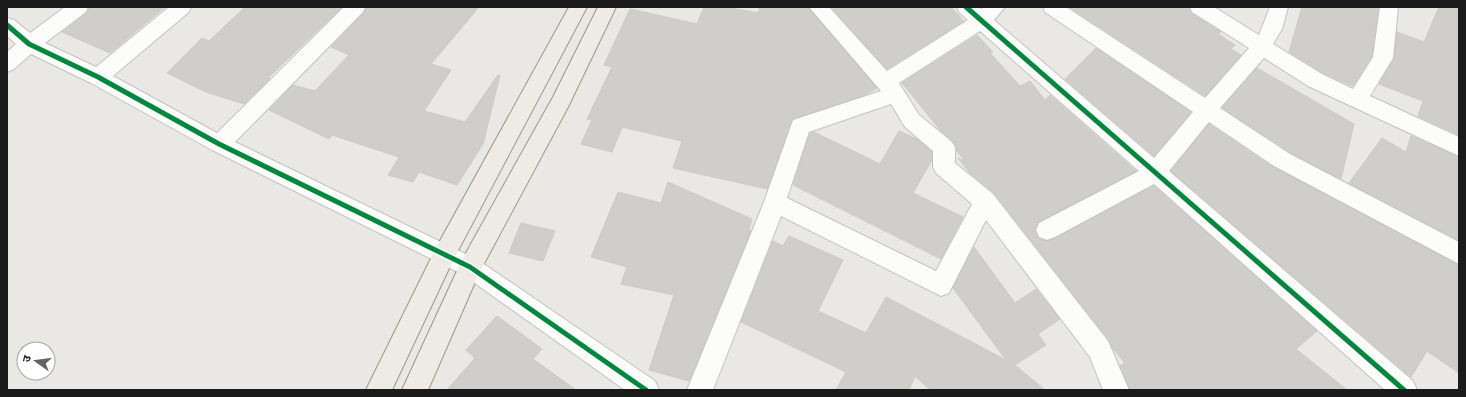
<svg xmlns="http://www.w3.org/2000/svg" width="1466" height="397" viewBox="0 0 1466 397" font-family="Karla,'Noto Sans Devanagari',sans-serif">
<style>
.building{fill:#d0cecb;stroke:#cdcac6}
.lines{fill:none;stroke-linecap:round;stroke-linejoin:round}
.minor-casing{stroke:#c2c2c0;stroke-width:2}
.major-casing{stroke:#9e9683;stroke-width:2}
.minor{fill:#fcfcfb;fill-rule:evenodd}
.major{fill:#eeebe4;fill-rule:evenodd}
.cycleway-casing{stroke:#fff;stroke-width:8}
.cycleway{stroke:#00873e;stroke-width:5}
</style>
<rect width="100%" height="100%" fill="#eae8e4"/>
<path class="building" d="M89,7H165L110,53L62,32L87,13Z
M245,7H342L268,78L270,79L244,104L206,92L167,73L202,38L209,41Z
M366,7H479L431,64L451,70L424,111L465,122L498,75H500L483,144L457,185L419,172L413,182L388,175L399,157L332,135L329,139L269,110L293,85L315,91L349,55L331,47L364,13Z
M704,7H726L758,13L760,7H808L877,88L863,96L793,119L767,189L673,168L682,141L622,127L612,152L581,144L592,120L587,119L612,67L604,65L630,9L697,24Z
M831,7H951L964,21L887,69Z
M1069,7H1188L1191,13L1221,32L1218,34L1235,45L1231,49L1241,55L1205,96Z
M1302,7H1377L1378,10L1372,56L1353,86L1323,73L1289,52Z
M1439,7H1459V135L1418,116L1423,101L1379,84L1394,59L1397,32L1424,42Z
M977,35L993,52L990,53L1020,86L1030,81L1045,100L1050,95L1136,171L1038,222L1035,229L1038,238L1046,241L1056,238L1154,186L1317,331L1296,349L1347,390H1130L1120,366L1125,363L1114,350L1109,340L994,193L969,172L958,158L966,162L956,150V146L952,140L941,131L902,83Z
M1096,48L1191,112L1154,156L1065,79Z
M1257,68L1354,124L1341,179L1291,153L1222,108Z
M1209,124L1273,167L1459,265V373L1427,351L1411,377L1171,171Z
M899,131L917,139L932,152V160L913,193L963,217L941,259L793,185L810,133L814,132L880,164Z
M1411,136L1459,157V240L1349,183L1382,138L1406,152Z
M668,182L752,219L749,230L751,231L689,381L649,370L674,295L621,284L627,267L591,257L618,192L661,203Z
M521,223L555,231L543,261L509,253Z
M789,236L843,260L818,311L866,333L886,297L1006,360L953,288L974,247L1015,303L1036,289L1060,319L1038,334L1046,345L1015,365L1045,390H930L915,376L909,390H836L846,372L741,322L773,241L783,246Z
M497,316L542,349L533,359L576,390H447L475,358L466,350Z"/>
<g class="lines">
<defs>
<path id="minor" d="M65,7H88L86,12L45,43L96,67L169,7H191L189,12L113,76L217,133L344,7H365L363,12L235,142L478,260L655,381L659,390H625L462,274L212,150L91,83L31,54L14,69L7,72V52L16,44L7,36V18L14,20L30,33Z
M809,7H829L887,71L968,20L959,12L957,7H979L981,9L984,7H1005L994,20L1154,158L1193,112L1045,12L1043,7H1066L1205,98L1249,48L1192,12L1190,7H1214L1259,35L1270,7H1288L1282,29L1273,44L1322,74L1353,89L1373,57L1380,7H1398L1393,58L1370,96L1459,137V156L1308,86L1264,58L1220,108L1290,154L1459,242V264L1274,166L1209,122L1169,171L1413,381L1417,390H1385L1154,184L1055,237L1047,240L1039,237L1036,230L1039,223L1139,171L980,31L899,83L919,115L951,141L955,147V163L993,194L1108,341L1129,390H1103L1090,357L986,220L949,293L941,296L781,216L713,390H687L764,202L793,120L881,91ZM891,104L905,127L933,151V167L936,173L972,204L936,271L787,198L809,132Z"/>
<path id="major" d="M569,7H587L452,262L392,390H366L436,248Z
M598,7H616L568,107L479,273L428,390H402L462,260L553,97Z"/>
</defs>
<use href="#minor" class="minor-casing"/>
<use href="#major" class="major-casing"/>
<use href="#minor" class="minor"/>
<use href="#major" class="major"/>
<defs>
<path id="cycleway" d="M966,7L1404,390
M7,25L29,44L98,77L219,144L470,267L646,390"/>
</defs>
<use href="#cycleway" class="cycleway-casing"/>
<use href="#cycleway" class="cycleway"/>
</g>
<rect width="1466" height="397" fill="none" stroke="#1b1b1b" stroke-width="16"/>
<g transform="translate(36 361) rotate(284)"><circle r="19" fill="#ffffff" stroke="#a4a4a4"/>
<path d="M0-3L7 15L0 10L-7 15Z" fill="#636361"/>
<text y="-6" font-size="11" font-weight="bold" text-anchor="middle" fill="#1b1b1b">उ</text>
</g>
</svg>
